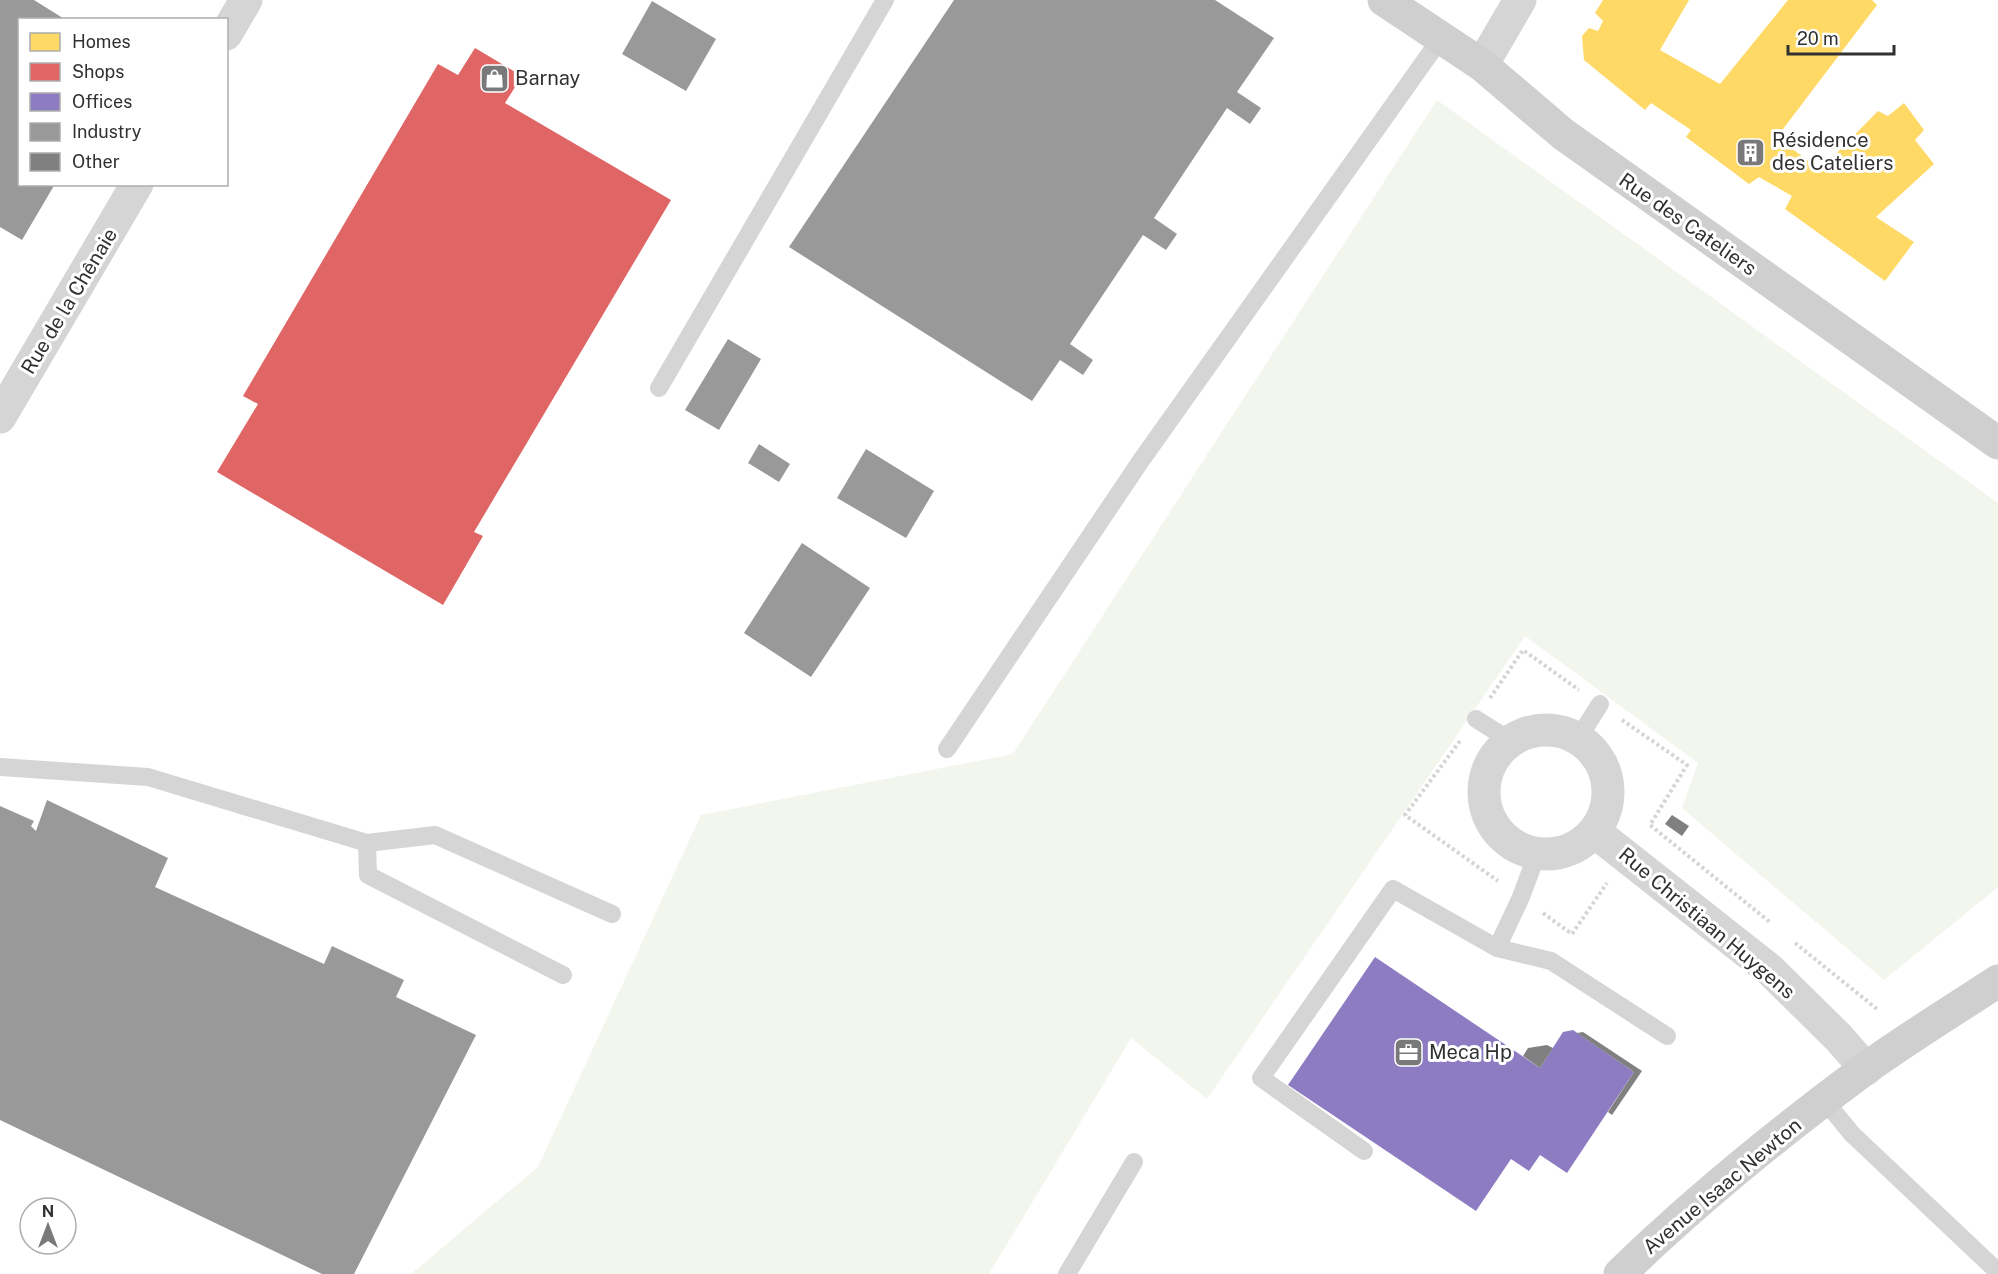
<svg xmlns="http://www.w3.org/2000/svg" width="1998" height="1274" viewBox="0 0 1998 1274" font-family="'Public Sans',sans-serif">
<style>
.green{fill:#f2f6ed}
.homes{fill:#ffd966}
.shops{fill:#e06666}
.offices{fill:#8e7cc3}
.industry{fill:#999}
.building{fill:#808080}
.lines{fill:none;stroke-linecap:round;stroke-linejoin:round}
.path{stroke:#d5d5d5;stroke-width:4;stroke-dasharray:3 3;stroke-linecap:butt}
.lane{stroke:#d5d5d5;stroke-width:18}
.street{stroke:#d5d5d5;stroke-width:33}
.secondary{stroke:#cfcfcf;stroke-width:33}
.labels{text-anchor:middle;stroke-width:6;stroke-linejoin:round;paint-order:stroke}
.poi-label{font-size:20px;fill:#313131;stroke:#fff;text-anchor:start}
.street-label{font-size:20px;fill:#313131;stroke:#fff}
</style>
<rect width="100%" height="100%" fill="#fff"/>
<path class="green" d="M1437,100L1998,503V887L1884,980L1682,808L1698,763L1525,636L1207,1099L1131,1038L989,1274H411L538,1167L701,815L1013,754Z"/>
<path class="homes" d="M1603,0H1689L1660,50L1720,84L1788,0H1872L1877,5L1777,137L1820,170L1878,111L1888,116L1904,103L1924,130L1915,140L1934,164L1876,217L1914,242L1885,281L1785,209L1792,196L1759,177L1749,184L1686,137L1691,130L1651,103L1645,110L1584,60L1582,36L1589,28L1598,31L1603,21L1595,13Z"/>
<path class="shops" d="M475,48L522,76L505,103L671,200L474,532L483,536L443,605L217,472L258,404L243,396L438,64L458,75Z"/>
<path class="offices" d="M1375,957L1540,1068L1563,1032L1573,1030L1634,1072L1567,1173L1540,1155L1529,1171L1511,1159L1476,1211L1288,1085Z"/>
<path class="industry" d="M0,0H34L66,20H20V184H55L22,240L0,227Z
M954,0H1215L1274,38L1237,92L1261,108L1250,124L1227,108L1154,218L1177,234L1166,250L1143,235L1070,344L1093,360L1083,375L1060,360L1032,401L789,247Z
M652,1L716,39L686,91L622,54Z
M728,339L761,359L719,430L685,410Z
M759,444L790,464L779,482L748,463Z
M866,449L934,491L906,538L837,498Z
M802,543L870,588L811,677L744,633Z
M47,800L168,858L155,887L324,964L332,946L404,980L396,997L476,1035L354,1274H322L0,1120V806L34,821L31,826L36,831Z"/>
<path class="building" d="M1672,815L1689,826L1682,836L1665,824Z
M1583,1032L1642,1071L1612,1115L1608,1112L1634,1072L1577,1033Z
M1547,1045L1553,1048L1540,1068L1523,1056L1528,1048Z"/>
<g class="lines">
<path class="path" d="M1490,698L1523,650L1579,690
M1622,720L1687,765L1650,825L1771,923
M1460,741L1405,815L1498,881
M1543,913L1572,934L1607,883
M1795,943L1877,1009"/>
<path class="lane" d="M659,388L885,0
M1476,719L1511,741
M1578,739L1600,704
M947,749L1140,462L1441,38
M0,767L148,777L367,843L435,835L612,914
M367,843L368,875L563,975
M1497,948L1521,897L1537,854
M1825,1101L1852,1134L1998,1272
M1364,1151L1261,1078L1393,889L1497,948L1551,961L1667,1036
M1067,1274L1134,1162"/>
<path class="street" d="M226,34L246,0
M1482,65L1520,0
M0,417L137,184
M1484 792a62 62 0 1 1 124 0a62 62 0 1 1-124 0Z
M1595,832L1770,970L1839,1038L1866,1069"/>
<path class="secondary" d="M1384,0L1482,65L1563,134L1998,443
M1620,1274C1696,1200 1780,1132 1865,1069C1908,1038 1954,1010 1998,981"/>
</g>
<defs>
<symbol id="shop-square" viewBox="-11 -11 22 22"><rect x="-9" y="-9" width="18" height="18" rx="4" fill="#797979" stroke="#fff"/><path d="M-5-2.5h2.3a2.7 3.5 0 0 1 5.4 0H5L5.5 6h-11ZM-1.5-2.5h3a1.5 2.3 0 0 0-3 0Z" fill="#fff"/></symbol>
<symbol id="building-square" viewBox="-11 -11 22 22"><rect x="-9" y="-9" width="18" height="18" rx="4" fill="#797979" stroke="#fff"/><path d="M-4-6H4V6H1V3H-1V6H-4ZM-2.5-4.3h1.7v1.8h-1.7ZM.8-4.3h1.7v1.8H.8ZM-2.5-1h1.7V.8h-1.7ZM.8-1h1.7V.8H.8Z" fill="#fff"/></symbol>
<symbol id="office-square" viewBox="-11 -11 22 22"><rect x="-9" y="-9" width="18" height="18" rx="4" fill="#797979" stroke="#fff"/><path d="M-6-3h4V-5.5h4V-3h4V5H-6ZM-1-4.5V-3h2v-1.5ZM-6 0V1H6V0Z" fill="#fff"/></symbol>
</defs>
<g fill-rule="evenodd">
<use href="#shop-square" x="478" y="62" width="33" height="33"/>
<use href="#building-square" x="1734" y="136" width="33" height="33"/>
<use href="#office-square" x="1392" y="1036" width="33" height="33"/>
</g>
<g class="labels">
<g class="poi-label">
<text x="515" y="85">Barnay</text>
<text x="1772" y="147">Résidence<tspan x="1772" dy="23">des Cateliers</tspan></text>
<text x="1429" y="1059">Meca Hp</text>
</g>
<g class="street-label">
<text transform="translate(1688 224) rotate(35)" y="7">Rue des Cateliers</text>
<text transform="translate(69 301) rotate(-59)" y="7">Rue de la Chênaie</text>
<text transform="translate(1707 923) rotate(40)" y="7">Rue Christiaan Huygens</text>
<text transform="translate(1722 1186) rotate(-40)" y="7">Avenue Isaac Newton</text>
</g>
</g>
<rect x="18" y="18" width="210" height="168" fill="#ffffff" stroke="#adadad" stroke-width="1.5"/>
<rect x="30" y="33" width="30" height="18" fill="#ffd966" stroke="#adadad" stroke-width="1.5"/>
<text x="72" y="48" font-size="18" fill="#313131">Homes</text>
<rect x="30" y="63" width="30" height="18" fill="#e06666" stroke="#adadad" stroke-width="1.5"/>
<text x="72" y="78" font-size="18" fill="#313131">Shops</text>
<rect x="30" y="93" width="30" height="18" fill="#8e7cc3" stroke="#adadad" stroke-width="1.5"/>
<text x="72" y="108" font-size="18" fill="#313131">Offices</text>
<rect x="30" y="123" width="30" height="18" fill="#999999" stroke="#adadad" stroke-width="1.5"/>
<text x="72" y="138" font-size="18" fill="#313131">Industry</text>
<rect x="30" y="153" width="30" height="18" fill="#808080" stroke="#adadad" stroke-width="1.5"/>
<text x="72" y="168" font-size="18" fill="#313131">Other</text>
<g transform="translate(48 1226)"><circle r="28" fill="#ffffff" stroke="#adadad" stroke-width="1.5"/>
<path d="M0-4.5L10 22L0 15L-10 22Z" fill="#797979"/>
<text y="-9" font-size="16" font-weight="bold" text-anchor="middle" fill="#313131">N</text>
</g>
<path d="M1788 45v9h106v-9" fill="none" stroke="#313131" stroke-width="3"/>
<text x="1797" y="45" font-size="18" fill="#313131" stroke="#ffffff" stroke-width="4.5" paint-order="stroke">20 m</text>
</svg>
